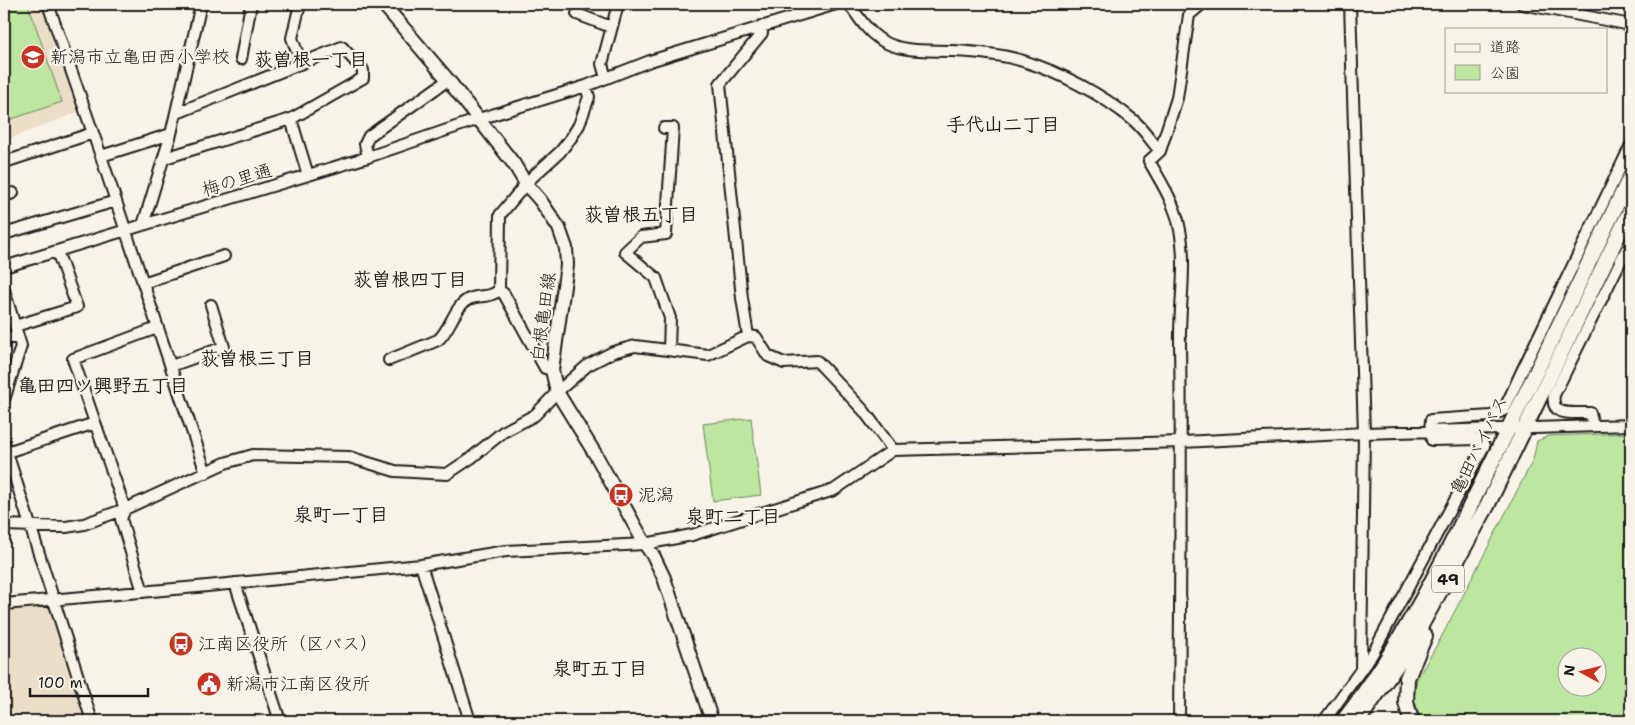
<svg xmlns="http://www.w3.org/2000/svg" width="1635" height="725" viewBox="0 0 1635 725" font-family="'Shantell Sans','Klee One',sans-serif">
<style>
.built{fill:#ebdec9}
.green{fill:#bee6a1;stroke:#6d815e;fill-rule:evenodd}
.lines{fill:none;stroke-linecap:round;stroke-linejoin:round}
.minor-casing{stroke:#1c1c1c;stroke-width:14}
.major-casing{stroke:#1c1c1c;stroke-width:16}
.highway-casing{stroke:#1c1c1c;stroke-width:18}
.minor{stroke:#f7f3e8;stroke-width:10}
.major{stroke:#f7f3e8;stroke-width:12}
.highway{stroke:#f7f3e8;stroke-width:14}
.labels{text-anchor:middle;stroke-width:4.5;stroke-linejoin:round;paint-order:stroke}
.shield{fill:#f7f3e8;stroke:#5e5c59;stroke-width:1}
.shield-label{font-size:16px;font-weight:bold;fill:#1c1c1c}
.poi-label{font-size:18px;fill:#1c1c1c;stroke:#f7f3e8;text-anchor:start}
.street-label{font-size:18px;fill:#1c1c1c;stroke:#f7f3e8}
.neighbourhood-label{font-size:19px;font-weight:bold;fill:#1c1c1c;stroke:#f7f3e8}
</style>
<rect width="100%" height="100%" fill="#f7f3e8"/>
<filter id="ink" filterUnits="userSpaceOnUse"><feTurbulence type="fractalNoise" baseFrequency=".02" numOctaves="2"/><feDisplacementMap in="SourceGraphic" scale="10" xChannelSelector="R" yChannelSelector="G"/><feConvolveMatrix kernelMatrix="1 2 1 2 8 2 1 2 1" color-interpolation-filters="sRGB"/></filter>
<g filter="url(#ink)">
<path class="built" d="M4,4H44L81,111L4,141Z
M52,604L89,721H4V606Z"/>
<path class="green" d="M4,4H28L62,102L6,121L4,114Z
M751,418L761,495L713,501L703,424Z
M1631,433V721H1421L1414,698L1417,679L1442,636L1533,460L1537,441L1549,436ZM1568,658H1598V688H1568Z"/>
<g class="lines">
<defs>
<path id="minor" d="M48,4L101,156L206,473
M300,4L292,38L301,63
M793,4L798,15
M849,4C858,16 866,30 878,38C898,53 928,50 952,51C975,52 1001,54 1023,61C1060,72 1103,95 1133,120C1143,128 1151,141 1160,151
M1350,4L1364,433L1361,670
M1522,4L1631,25
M577,14L611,27
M241,59L251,4
M606,78L602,64L618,4
M291,119L308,175
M664,128H673L666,234L641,237L625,252L656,278L670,318L669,350
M101,156L171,134
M368,157L365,144L369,136L448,80
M165,158L291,119L363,78V70L342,47L177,113
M5,162L93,133
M4,196L13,193
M143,225L171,134L201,4
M4,234L116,201
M4,267L368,157L479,119L586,86L650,61L836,4
M143,283L224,256
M4,290L21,346L4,400
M15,326L77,307L57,251
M748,336L742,298L720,84L762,33L761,26
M4,339L18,337
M389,360L438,340C450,330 455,305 469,299C480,294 489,299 499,290
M171,366L224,347L211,305
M552,370L545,368L504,294L499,290L500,215L529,180L560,152L571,138L579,125L589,97L586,86
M1593,426L1590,413C1574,412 1550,418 1554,395L1631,240
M4,443L92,721
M7,452L95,423
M4,525L66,527L84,524L125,509L225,463L253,455L349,457L395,471L447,474L471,458L503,432L535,415L557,392L588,365L613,352L635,346L708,355L748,336L756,337L768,356L784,363L817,361L864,411L893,450
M421,565L470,721
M235,583L280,721
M143,592L121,519L125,509L73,359L157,328
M4,604L197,587L421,565L506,551L645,544L692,535L834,490L893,450L1182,442L1364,433L1631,425
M1179,721C1180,595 1182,469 1180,343C1179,304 1188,264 1179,225C1175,204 1160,180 1149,161L1160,151L1177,98L1189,15L1202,4
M1324,721L1373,653L1484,446L1480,439L1432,440L1430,431L1431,420L1491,416L1504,410L1521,373L1631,145"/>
<path id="major" d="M383,4L448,80L514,164L526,184L540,200L559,228L566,248L567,265L552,370L557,392L597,457L645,544L654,557L664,578L712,721"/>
<path id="highway" d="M1343,721C1402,646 1445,558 1487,472C1536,374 1583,274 1631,175
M1358,721L1408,649L1487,506L1631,209
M1411,721L1406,702L1407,678L1425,636"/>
</defs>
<use href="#minor" class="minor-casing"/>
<use href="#major" class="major-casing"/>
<use href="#highway" class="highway-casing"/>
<use href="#minor" class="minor"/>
<use href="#major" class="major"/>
<use href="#highway" class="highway"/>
</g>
</g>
<defs>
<symbol id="school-disc" viewBox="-11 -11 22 22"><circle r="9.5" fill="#c8321e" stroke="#f7f3e8"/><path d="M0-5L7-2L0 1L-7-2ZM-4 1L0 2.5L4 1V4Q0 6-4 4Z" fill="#fff"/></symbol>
<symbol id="bus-disc" viewBox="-11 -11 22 22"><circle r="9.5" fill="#c8321e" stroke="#f7f3e8"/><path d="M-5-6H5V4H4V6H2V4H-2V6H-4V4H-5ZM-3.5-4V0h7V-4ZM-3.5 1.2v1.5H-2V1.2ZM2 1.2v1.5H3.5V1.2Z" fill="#fff"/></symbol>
<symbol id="civic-disc" viewBox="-11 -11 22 22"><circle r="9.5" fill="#c8321e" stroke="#f7f3e8"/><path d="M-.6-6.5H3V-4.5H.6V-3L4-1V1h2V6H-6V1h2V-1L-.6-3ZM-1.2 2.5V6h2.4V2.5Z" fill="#fff"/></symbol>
</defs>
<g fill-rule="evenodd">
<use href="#school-disc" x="19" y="43" width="28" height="28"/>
<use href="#bus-disc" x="607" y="481" width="28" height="28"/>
<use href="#bus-disc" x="167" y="630" width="28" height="28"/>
<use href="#civic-disc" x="195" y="670" width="28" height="28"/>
</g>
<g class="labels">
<rect class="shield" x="1432" y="565.5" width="32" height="27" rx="4"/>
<g class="shield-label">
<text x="1448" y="585">49</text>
</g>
<g class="poi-label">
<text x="50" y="63">新潟市立亀田西小学校</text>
<text x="638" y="501">泥潟</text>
<text x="198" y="650">江南区役所（区バス）</text>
<text x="226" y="690">新潟市江南区役所</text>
</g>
<g class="street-label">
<text transform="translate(237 180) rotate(-17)" y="6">梅の里通</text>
<text transform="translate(543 317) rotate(-82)" y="6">白根亀田線</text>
<text transform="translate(1479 445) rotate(-64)" y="6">亀田バイパス</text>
</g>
<g class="neighbourhood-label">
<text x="311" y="66">荻曽根一丁目</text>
<text x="1003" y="131">手代山二丁目</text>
<text x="641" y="221">荻曽根五丁目</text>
<text x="410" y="286">荻曽根四丁目</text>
<text x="257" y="365">荻曽根三丁目</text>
<text x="103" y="392">亀田四ツ興野五丁目</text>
<text x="341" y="521">泉町一丁目</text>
<text x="733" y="523">泉町二丁目</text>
<text x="600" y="675">泉町五丁目</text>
</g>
</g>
<rect width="1635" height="725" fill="none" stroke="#f7f3e8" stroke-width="20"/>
<rect x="10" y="10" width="1615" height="705" fill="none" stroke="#1c1c1c" stroke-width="2" filter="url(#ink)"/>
<rect x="1445" y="28" width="162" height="65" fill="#f7f3e8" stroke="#9f9d96"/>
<rect x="1455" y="44" width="25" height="8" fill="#f7f3e8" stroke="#9f9d96"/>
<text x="1490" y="52" font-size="15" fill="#1c1c1c">道路</text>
<rect x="1455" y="65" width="25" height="15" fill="#bee6a1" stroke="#9f9d96"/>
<text x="1490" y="78" font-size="15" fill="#1c1c1c">公園</text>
<g transform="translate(1582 672) rotate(277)"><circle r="24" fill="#f7f3e8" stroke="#9f9d96"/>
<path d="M0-4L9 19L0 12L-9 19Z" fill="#c8321e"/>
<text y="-8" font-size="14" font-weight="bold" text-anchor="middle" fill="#1c1c1c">N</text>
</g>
<path d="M30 688v8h118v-8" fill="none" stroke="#1c1c1c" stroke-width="2.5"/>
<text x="38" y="688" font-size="15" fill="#1c1c1c" stroke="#f7f3e8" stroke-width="4" paint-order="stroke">100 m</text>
</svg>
